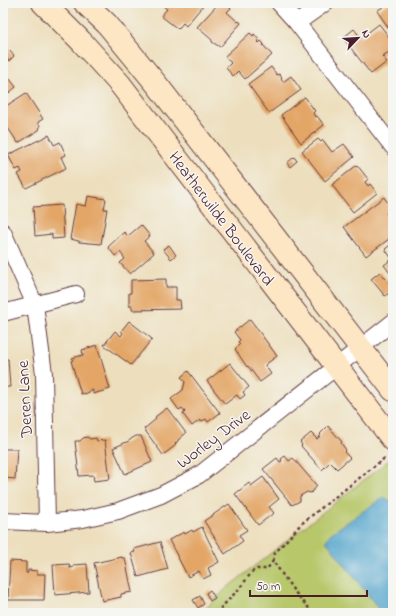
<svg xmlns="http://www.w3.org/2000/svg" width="396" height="616" viewBox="0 0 396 616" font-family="'Indie Flower',sans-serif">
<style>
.green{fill:#b7c76a;stroke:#80734a}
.water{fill:#50a3cb;stroke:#4d617b}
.building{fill:#e3a666}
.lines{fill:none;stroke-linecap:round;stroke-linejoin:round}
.minor-casing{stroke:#623c41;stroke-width:18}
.secondary-casing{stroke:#623c41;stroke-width:24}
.path{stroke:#623c41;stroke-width:2.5;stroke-dasharray:3 3;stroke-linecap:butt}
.minor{stroke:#fff;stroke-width:16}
.secondary{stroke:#fce6c4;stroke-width:22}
.labels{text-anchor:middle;stroke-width:3;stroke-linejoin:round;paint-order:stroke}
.street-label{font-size:17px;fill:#4a1f2b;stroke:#f6f6f2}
</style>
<rect width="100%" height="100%" fill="#f6f6f2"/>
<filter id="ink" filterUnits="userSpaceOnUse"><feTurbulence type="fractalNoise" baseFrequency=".025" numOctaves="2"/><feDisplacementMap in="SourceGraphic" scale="8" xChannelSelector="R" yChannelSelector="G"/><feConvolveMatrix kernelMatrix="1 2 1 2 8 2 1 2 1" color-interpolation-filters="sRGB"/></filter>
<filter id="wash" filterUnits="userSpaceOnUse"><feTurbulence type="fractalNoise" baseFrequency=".012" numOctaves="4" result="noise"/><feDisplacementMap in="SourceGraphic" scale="16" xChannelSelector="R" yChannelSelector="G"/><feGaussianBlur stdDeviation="0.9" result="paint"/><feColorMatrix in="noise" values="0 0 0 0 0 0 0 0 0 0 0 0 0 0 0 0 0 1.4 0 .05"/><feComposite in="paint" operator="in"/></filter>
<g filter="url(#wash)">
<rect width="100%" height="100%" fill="#eddfbd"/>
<path class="green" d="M389,460L393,466V613H201L228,587Z"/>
<path class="water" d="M384,497L393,502V613H382L326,541L330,534Z"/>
<g id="blocks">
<path class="building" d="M159,3H205L186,26L183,23L178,29L161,16L167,9Z
M219,3H225L231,8L227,12L238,22L239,21L241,23L220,47L212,42V40L197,27Z
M388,3H393V34L377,11Z
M379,24L393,42V50L382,56L387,62L371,74L343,38L354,29L361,38Z
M250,33L253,36L254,34L259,40L258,42L259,43L261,41L264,44L263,45L272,55L245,79L238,71L233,76L226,68L231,63L225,56Z
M9,50L14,56L9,61L4,55Z
M271,67L277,75L279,74L282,78L281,79L283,82L291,76L301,90L269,113L248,84Z
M3,70L16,87L3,98Z
M26,93L43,119L38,122L40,126L39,130L18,143L6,125L3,127V108Z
M305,97L315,111L313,113L315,117L317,116L324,125L301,143L281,115Z
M49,135L54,145L60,142L66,155L61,157L66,168L26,188L18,174L22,172L20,168L16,170L8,155Z
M318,139L321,142L323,140L332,152L344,144L354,157L325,181L302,151Z
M294,157L297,161L290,167L287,163Z
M357,165L368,179L365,182L368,186L370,184L377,193L353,212L332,185Z
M88,196L106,199L104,209H107L101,244L79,242V241L70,239L76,204L86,206Z
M384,197L392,209L386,213L390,218L393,215V236L366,256L344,227Z
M62,205L64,238L52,239V234L35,236L33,207Z
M141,225L150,236L144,241L154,253L130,274L120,263L125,259L120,252L115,256L108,247L124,232L128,236Z
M393,243V277L384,265L392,259L385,249Z
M169,245L176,255L171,259L163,249Z
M380,272L393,287V290L385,296L371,279Z
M166,279V287H176V300H180L181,309L132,310V306H129V293H131V280Z
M250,319L277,356L265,365L271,374L260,382L248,366L247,367L235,349L240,344L238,342L240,340L234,332Z
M129,321L152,339L131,365L104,345L115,331L121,336L123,333L121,331Z
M97,345L110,389L93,394V390L85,394V393L81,394L71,361L73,360L72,358L83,355L82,350Z
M3,359H8L10,387H3Z
M230,363L249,387L243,392L245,395L240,399L237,395L225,404L207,381Z
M188,371L220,413L208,422L206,419L201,422L200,420L192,426L183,414L185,412L182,408L179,410L171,399L183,390L185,382L181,377Z
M167,408L186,433L178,440V441L175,444L176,445L163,455L144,429L156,419L155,417Z
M328,426L342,442L341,443L346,450L344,452L350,458L337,469L330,462L322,470L301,446L302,445L300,442L311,433L317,439L321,435L320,434Z
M136,436H141L152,462L125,474L113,448L129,441L131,439Z
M87,437L90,439L96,438L97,441L105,440L110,479L94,481L93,475L79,476L75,441H80L83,438Z
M3,449H17L15,479L5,478V480H3Z
M285,456L289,461L293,458L317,486L311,493L307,492L300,496V501L292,505L263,469L277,458L280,462L282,461L281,459Z
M263,477L279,499L269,507L274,513L258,525L235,494L249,483L251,486Z
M229,504L247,530L239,535L243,541L225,554L204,521Z
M202,527L219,562L208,568L211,575L203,579L199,571L188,577L169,540L184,532L185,534L192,530L193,532Z
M160,542L168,569L138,577L131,553L135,552L134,549Z
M122,557V558H125L132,592L121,594V597L102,601L94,563Z
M10,561L26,562V573H28V570L37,571V574H45L44,600H8Z
M69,564L70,568L74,567V565L87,564L89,592L55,595L53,565Z
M210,590L215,598L210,601L206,593Z
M200,596L204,604L198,608L193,600Z"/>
</g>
</g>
<g filter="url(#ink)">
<use href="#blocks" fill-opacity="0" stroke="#623c41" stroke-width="1"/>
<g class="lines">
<defs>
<path id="minor" d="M279,3L297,23L393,147
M297,23L325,3
M3,232L35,305L44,374L47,523
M3,313L76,294
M3,521L47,523L83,519L118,511L161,495L199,475L393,322"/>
<path id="secondary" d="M43,3L81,41L120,84L393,440
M85,3L107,24L158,86L393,390"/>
</defs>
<use href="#minor" class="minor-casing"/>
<use href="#secondary" class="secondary-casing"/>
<path class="path" d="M216,613L239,589L252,572L257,569H267L273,561
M313,613L294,591L273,561L275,553L301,524L386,457"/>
<use href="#minor" class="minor"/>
<use href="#secondary" class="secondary"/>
</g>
</g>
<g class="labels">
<g class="street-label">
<text transform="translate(222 218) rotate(53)" y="6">Heatherwilde Boulevard</text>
<text transform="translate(24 399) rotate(-93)" y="6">Deren Lane</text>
<text transform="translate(213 438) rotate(-37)" y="6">Worley Drive</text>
</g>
</g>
<rect width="396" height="616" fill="none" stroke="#f6f6f2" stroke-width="16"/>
<g transform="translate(358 38) rotate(65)" stroke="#f6f6f2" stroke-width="3" paint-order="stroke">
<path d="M0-3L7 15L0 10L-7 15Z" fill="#4a1f2b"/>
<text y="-6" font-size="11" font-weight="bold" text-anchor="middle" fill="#4a1f2b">N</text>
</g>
<path d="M250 590v6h117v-6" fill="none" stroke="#4a1f2b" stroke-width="2"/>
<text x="256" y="590" font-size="12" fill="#4a1f2b" stroke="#f6f6f2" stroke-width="3" paint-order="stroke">50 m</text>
</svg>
